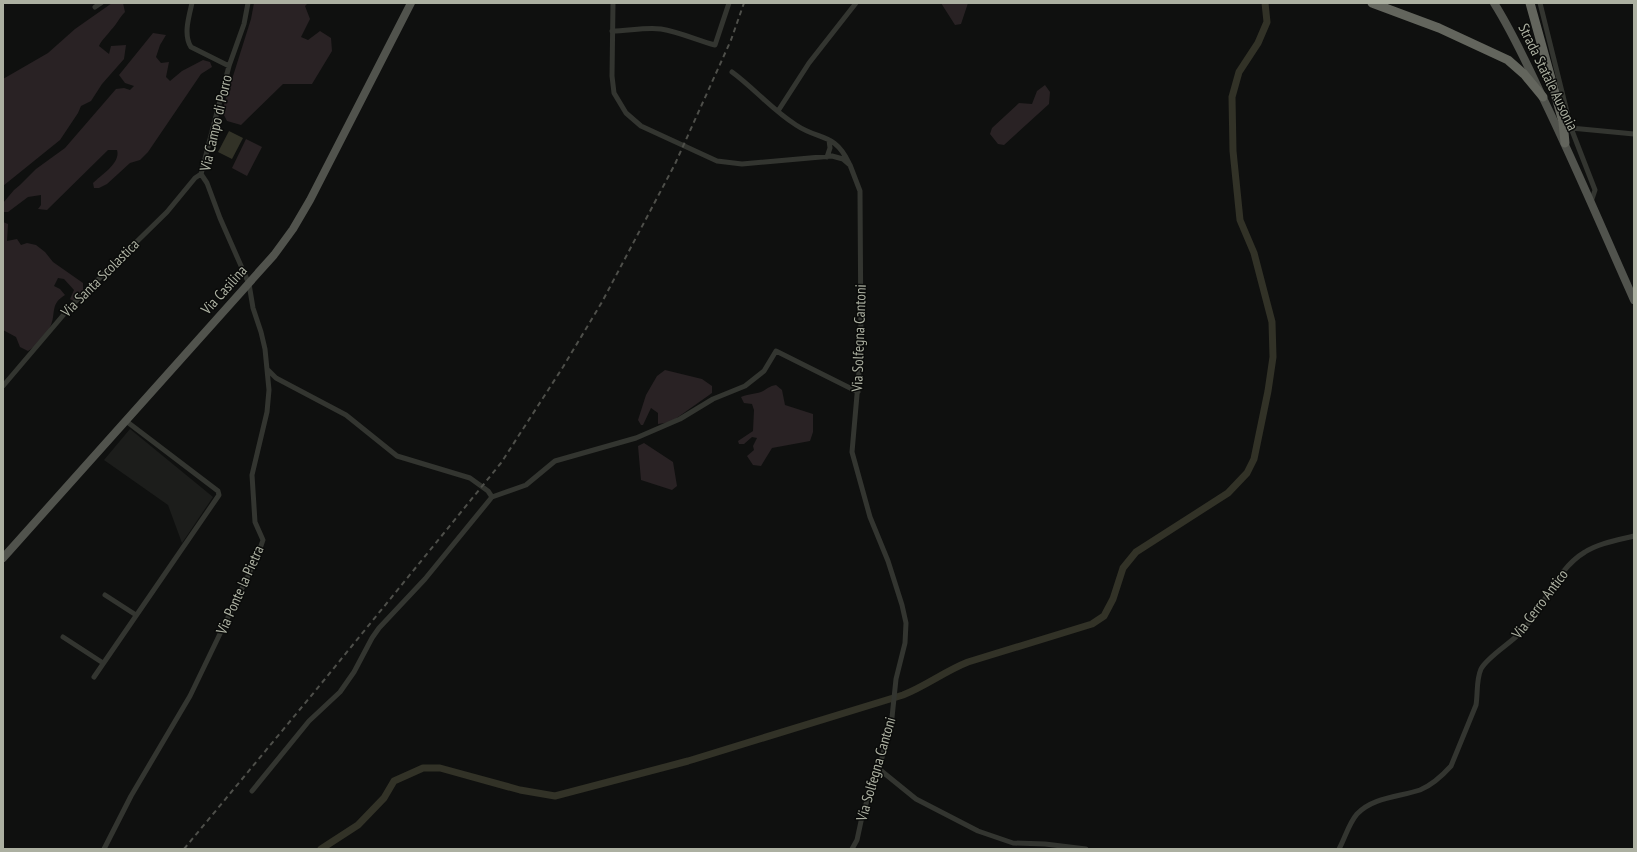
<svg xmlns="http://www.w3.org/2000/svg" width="1637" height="852" viewBox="0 0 1637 852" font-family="'PT Sans Narrow',sans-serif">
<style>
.built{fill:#1c1d1b}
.green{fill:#292224}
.water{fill:#323227}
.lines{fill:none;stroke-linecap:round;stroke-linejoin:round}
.canal{stroke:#323227;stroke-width:7}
.street{stroke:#333530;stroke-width:5}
.primary{stroke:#51534d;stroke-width:8}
.highway{stroke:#63655d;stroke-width:9}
.rail{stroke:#4e4f4a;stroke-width:2;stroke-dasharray:5 4;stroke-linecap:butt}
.labels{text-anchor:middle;stroke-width:3;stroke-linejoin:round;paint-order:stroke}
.street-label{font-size:15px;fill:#acb0a1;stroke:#0a0b0a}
</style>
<rect width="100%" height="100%" fill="#0f100f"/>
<path class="built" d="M130,429L213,497L182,543L168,505L104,460Z"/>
<path class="green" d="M112,3H123L125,12C119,18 117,24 111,30C107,36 102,39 99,46L109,54L111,46L126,45L124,59L102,84L91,101L81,106L78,113L60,140L3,186V79L48,53L75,29Z
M254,3H308L305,6L310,19L301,37L308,40L320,31L331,38L332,51L312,84H283L241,125L227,121L222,111L251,19Z
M941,3H968L961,24L955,25Z
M153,33L166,35L160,45L156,57L161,63L169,62L166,77L170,81L182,71L203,60L210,62L212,67L201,74L148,152L140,160L130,163L107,184L99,188H94L93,183C101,175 121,163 117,150H108L47,210L38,209L41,205V195L28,197L8,212H3V203L14,190L20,185L36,169L65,148L116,89L124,88L130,90L134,86L125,83L119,75Z
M1045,85L1050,92L1049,104L1004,145L998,144L990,134L992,128L1019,103L1032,104L1037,91Z
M246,139L262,147L247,176L232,168Z
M3,222L8,224L7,241L17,239L21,245L27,243L36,245L45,252L53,262L83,283V294L74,301L70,299L74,290L64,279L58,278L54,286L60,289L65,295C50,304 56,313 51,325C47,334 37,346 28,351L20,347L16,337L3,330Z
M665,370L702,379L712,386V393L671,422L658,424V413L651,408L643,425H641L638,420L646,395L657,376Z
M776,385L782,390L785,405L813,414V432L810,441L772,448L761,466L753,465L747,456L754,450L753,446L757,438L752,437L744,444H739L738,441L753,431L754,410L752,404L744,403L741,397C748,394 754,394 761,392C766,390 769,386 776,385Z
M644,443L673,462L677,486L672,490L641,480L638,446Z"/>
<path class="water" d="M229,131L243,138L232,159L218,152Z"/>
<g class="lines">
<path class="canal" d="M321,849L358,825L384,798L394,781L423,768H440L520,790L555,796L688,761L903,695C926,686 945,671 968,662L1092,624L1104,616L1113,599L1123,568L1136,552L1228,493L1247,473L1254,459L1268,391L1273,357L1272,322L1254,253L1240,220L1233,151L1232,97L1239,72L1258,43L1267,22L1265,3"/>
<path class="street" d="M192,3C189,16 183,35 191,47L229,66
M613,3L612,76L614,93L626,113L641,126L717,161L742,164L832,156L843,159L850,165L860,191L861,349L852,452L870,517L888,561L902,605L906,623L905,643L896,679L891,727L885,746L879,769L863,812L857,840L852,849
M1540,3L1571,128L1595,190L1591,202
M95,7L101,3
M612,31C628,31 645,27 661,29C679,32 697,40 715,45L729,3
M732,72C754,88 772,110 796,125C820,141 834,132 849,163
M778,111L809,63L856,3
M1571,128L1634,134
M827,157L830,148L829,140
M268,370L276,378L346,415L397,456L470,478L488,491L492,497L526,485L555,461L636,438L680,419L713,399L745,386L764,371L776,351L858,392
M3,386L71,306L167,212L195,178L201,174
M105,595L136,615
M63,637L103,663
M94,677L219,495L218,491L126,421
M879,769L916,799L978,831L1013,843L1045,844L1086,849
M252,791L309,721L340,692L354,672L372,638L379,628L425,579L492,497
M104,849L131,796L190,696L257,557L263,540L255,522L252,475L267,412L269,390L265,349L261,332L253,308L249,284L220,218L207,183L201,174L229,66L244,24L248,3
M1339,849C1345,838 1349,823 1357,814C1373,797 1399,797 1420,790C1432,785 1442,776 1451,766L1476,705C1478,693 1476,680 1481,669C1487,657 1511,643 1521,632C1544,608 1556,569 1585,552C1599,543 1618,540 1634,536"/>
<path class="primary" d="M1494,3C1513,33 1528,66 1543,98C1575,164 1604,233 1634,300
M3,558L274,255L293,229L310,200L411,3"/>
<path class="highway" d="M1372,3L1439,28L1508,60L1524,74L1543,97
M1530,3L1563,122L1565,143"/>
<path class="rail" d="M184,849L316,690L501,463L563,367L602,302L675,164L731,40L744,3"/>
</g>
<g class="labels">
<g class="street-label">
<text transform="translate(1548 77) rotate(64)" y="5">Strada Statale Ausonia</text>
<text transform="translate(216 123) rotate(-77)" y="5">Via Campo di Porro</text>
<text transform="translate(100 278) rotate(-45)" y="5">Via Santa Scolastica</text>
<text transform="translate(224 290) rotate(-48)" y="5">Via Casilina</text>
<text transform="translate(859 338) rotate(-88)" y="5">Via Solfegna Cantoni</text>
<text transform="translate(240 590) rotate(-66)" y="5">Via Ponte la Pietra</text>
<text transform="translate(1540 604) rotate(-53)" y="5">Via Cerro Antico</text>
<text transform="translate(876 769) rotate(-74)" y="5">Via Solfegna Cantoni</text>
</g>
</g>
<rect width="1637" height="852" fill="none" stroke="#acb0a1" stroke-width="8"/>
</svg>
